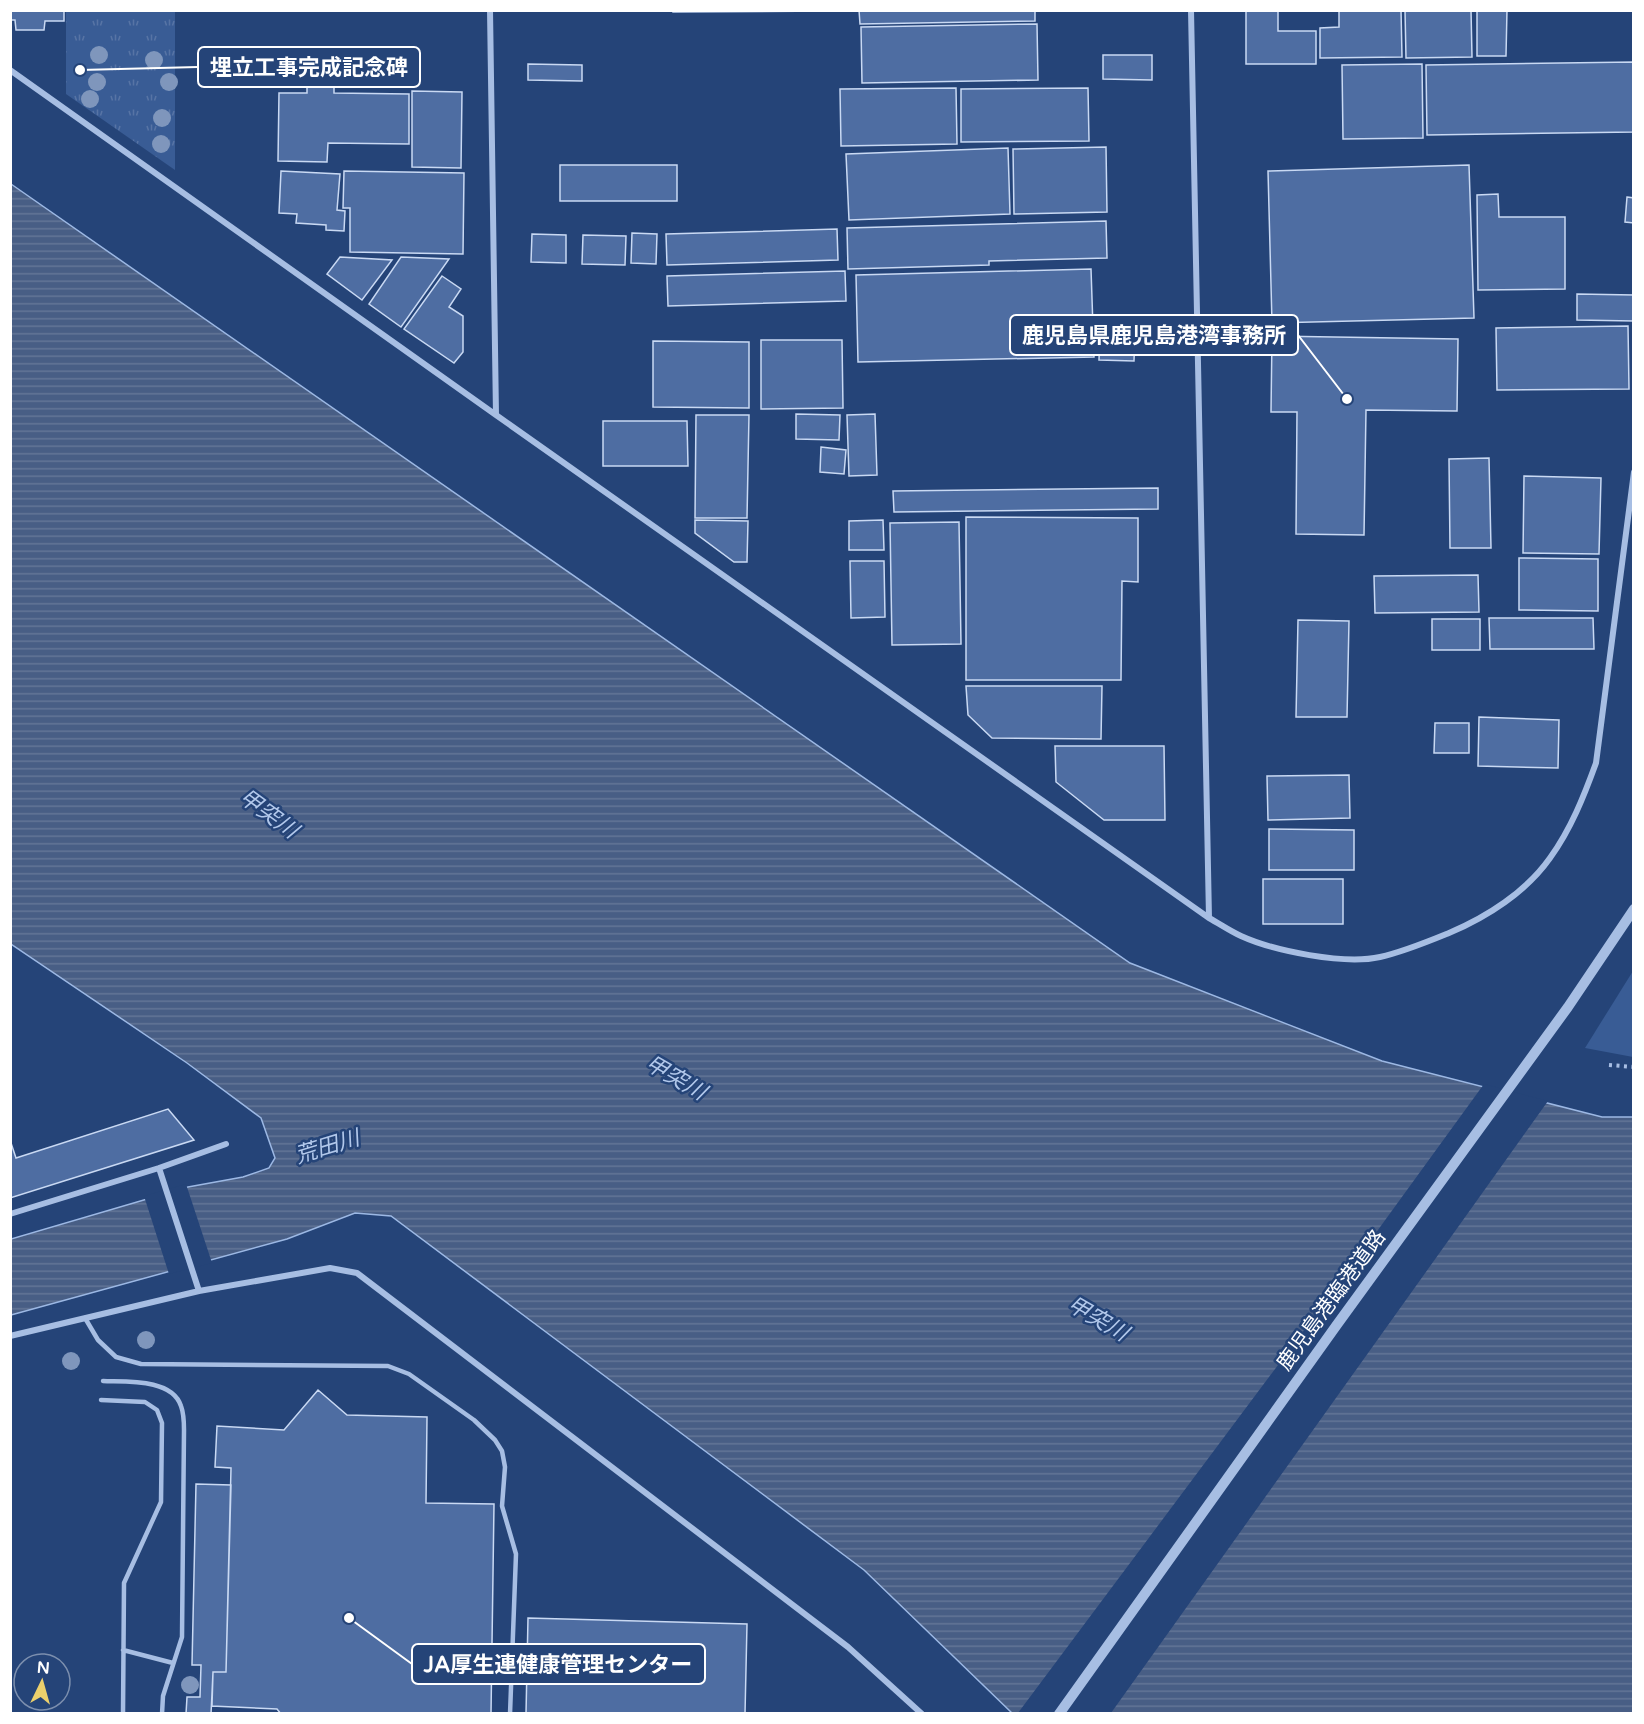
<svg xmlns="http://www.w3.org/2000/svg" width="1644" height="1724" viewBox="0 0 1644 1724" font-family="'Varela Round','Noto Sans JP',sans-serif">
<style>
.grass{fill:#395c95}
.park{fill:url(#park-tufts)}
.water{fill:url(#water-rules);stroke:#9cb8e4;stroke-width:1.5}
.pier{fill:#254478}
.building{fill:#4e6da2;stroke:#c9d9f3;stroke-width:1.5}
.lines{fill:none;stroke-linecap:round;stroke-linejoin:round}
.path{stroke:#a7bee3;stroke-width:4;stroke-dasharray:3 4.5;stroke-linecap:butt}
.service{stroke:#a7bee3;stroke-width:4.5}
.minor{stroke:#a7bee3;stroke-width:6}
.tertiary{stroke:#a7bee3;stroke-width:10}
.tree{fill:#7f96bc}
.labels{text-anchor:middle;stroke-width:5;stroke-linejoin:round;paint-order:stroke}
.street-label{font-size:21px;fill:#fff;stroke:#254478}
.water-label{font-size:22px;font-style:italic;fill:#b2c8eb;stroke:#254478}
.leader{fill:none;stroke:#fff;stroke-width:2}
.callout-dot{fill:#fff;stroke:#254478;stroke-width:2}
.callout{fill:#254478;stroke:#fff;stroke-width:2}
.callout-label{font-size:22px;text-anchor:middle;font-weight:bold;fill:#fff}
</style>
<defs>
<pattern id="park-tufts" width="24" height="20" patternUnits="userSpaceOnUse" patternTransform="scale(1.5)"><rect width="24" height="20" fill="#395c95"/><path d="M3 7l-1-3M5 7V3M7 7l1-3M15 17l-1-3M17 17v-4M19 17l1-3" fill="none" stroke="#5774a5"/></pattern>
<pattern id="water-rules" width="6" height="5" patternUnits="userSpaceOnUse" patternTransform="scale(1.5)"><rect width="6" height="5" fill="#485e85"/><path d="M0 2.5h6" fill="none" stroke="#637697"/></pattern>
</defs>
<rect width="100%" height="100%" fill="#254478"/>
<path class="grass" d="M1633,971V1057L1585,1048Z"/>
<path class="park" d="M66,11H175V170L66,94Z"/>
<path class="water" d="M11,184L1130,963L1382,1061L1602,1117H1633V1713H1012L864,1570L391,1216L355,1213L287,1239L11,1315V1239L188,1187L243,1177L269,1168L275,1158L261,1118L187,1063L11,944Z"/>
<path class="pier" d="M1484,1084L1548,1101L1111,1713H1018L1346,1274Z
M186,1184L212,1263L169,1274L144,1196Z"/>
<path class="building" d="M10,10H64V21H45L44,30H16L15,20H10Z
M673,10H833V11L673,12Z
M859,10H1035V21L860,24Z
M1246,10H1278V31H1316V64H1246Z
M1339,10H1401L1402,57L1320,58V28L1339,27Z
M1405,10H1471L1472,57L1406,58Z
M1477,10H1507L1506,56H1477Z
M1037,24L1038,80L862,83L861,27Z
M1103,55H1152V80L1103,79Z
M1634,62V132L1427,135L1426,65Z
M528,64L582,65V81L528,80Z
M1422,64L1423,138L1343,139L1342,65Z
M307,74H334V93L409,94V144L328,143L327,162L278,161L279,93H307Z
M956,88L957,144L841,146L840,89Z
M1088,88L1089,141L961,142V89Z
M412,91L462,92L461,168L412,167Z
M1106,147L1107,212L1014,214L1013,149Z
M1008,148L1010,214L849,220L846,154Z
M560,165H677V201H560Z
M1469,165L1474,318L1272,323L1268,171Z
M281,171L340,174L337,210L345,211L344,231L326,230V225L296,223L297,214L279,213Z
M344,171L464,173L463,254L350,252V208H343Z
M1498,194L1499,217H1565V289L1478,290L1477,195Z
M1627,197L1634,198V223L1625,222Z
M1106,221L1107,258L989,261V265L848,269L847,228Z
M837,229L838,260L667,265L666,234Z
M632,233L657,234L656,264L631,263Z
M532,234L566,235V263L531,262Z
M583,235L626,236L625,265L582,264Z
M340,257L392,260L362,300L327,274Z
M401,257L449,259L401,327L369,304Z
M1091,269L1094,357L858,362L856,275Z
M845,271L846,301L668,306L667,276Z
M442,276L461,289L449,307L463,316V352L454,363L404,329Z
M1577,294L1634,295V321L1577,320Z
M1628,326L1629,389L1497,390L1496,328Z
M1100,331L1135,332L1134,361L1099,360Z
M1272,336L1458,339L1457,411L1366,410L1364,535L1296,534L1297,412H1271Z
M761,340H842L843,408L761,409Z
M653,341L749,342V408L653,407Z
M796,414L840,415L839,440L796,439Z
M875,414L877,475L849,476L847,415Z
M696,415H749L747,518H695Z
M603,421H687L688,466H603Z
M821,447L846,450L844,474L820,472Z
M1489,458L1491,548H1450L1449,459Z
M1524,476L1601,478L1599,554L1523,553Z
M1158,488V509L894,512L893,491Z
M966,517L1138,518V582L1122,581L1121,680H966Z
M695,520L748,521L747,562H734L695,533Z
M883,520L884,550H849V521Z
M959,522L961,644L892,645L890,523Z
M1519,558L1598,559V611L1519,610Z
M850,561H884L885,617L851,618Z
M1478,575L1479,612L1375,613L1374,576Z
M1489,618H1593L1594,649H1490Z
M1432,619H1480V650H1432Z
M1298,620L1349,621L1347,717H1296Z
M966,686H1102L1101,739L992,738L968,715Z
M1479,717L1559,720L1558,768L1478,766Z
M1435,723H1469V753H1434Z
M1055,746H1164L1165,820H1104L1056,782Z
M1349,775L1350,818L1268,820L1267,776Z
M1269,829L1354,830V870H1269Z
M1263,879H1343V924H1263Z
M168,1109L194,1140L10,1198V1140L16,1158Z
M318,1390L347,1415L427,1417L426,1503L494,1504L491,1714H281L277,1709L212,1706L213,1672H226L231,1468L215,1467L217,1426L284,1430Z
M196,1484L231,1485L226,1672H213L211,1714H186L187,1697H200L201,1665H192Z
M528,1618L747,1624L745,1714H526Z"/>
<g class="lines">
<path class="path" d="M1609,1065L1634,1067"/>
<path class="service" d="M85,1318L98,1340L116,1357L141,1364L388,1366L409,1374L474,1420L495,1440L502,1451L505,1467L502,1506L516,1554L510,1714
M103,1381C125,1382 172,1378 181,1406C184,1414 184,1422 184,1430L182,1637L163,1696L162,1714
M101,1400L145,1402L157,1410L162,1423L161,1502L124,1583L123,1714
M123,1650L173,1663"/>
<path class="minor" d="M490,10L496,415
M1191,10L1209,918
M10,70L496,415L1209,918C1220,924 1230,931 1241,936C1274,951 1344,965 1380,957C1403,952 1427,942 1449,933C1487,917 1526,892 1550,858C1571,829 1584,796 1596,763L1634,472
M159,1168L199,1291
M10,1214L159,1168L226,1144
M10,1336L199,1291L330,1268L357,1273L848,1647L922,1714"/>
<path class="tertiary" d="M1059,1714L1336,1326L1568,1007L1634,909"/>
</g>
<g class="tree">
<circle cx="99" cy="55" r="9"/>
<circle cx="154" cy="60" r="9"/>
<circle cx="97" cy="82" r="9"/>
<circle cx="169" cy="82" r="9"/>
<circle cx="90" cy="99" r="9"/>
<circle cx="162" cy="118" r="9"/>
<circle cx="161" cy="144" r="9"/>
<circle cx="146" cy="1340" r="9"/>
<circle cx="71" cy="1361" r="9"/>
<circle cx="190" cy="1685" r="9"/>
</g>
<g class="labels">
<g class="street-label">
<text transform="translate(1331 1300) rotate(-54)" y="7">鹿児島港臨港道路</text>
</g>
<g class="water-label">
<text transform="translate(269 813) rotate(36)" y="8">甲突川</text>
<text transform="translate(676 1077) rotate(30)" y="8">甲突川</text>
<text transform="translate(327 1146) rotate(-17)" y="8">荒田川</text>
<text transform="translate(1098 1318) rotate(30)" y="8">甲突川</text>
</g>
</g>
<path class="leader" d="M80 70L198 67M1347 399L1298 335M349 1618L412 1664"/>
<g class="callout-dot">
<circle cx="80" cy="70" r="6"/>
<circle cx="1347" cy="399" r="6"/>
<circle cx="349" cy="1618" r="6"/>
</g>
<g class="callout">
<rect x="198" y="47" width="222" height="40" rx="6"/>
<rect x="1010" y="315" width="288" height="40" rx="6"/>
<rect x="412" y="1644" width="293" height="40" rx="6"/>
</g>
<g class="callout-label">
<text x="309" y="75">埋立工事完成記念碑</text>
<text x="1154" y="343">鹿児島県鹿児島港湾事務所</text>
<text x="558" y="1672">JA厚生連健康管理センター</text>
</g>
<rect width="1644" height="1724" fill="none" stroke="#ffffff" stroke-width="24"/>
<g transform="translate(42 1682) rotate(5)"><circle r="28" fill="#254478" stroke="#7c8fae" stroke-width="1.5"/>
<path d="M0-4.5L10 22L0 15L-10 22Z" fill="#ecd06c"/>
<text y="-9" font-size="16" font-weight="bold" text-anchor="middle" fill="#ffffff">N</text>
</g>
</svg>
